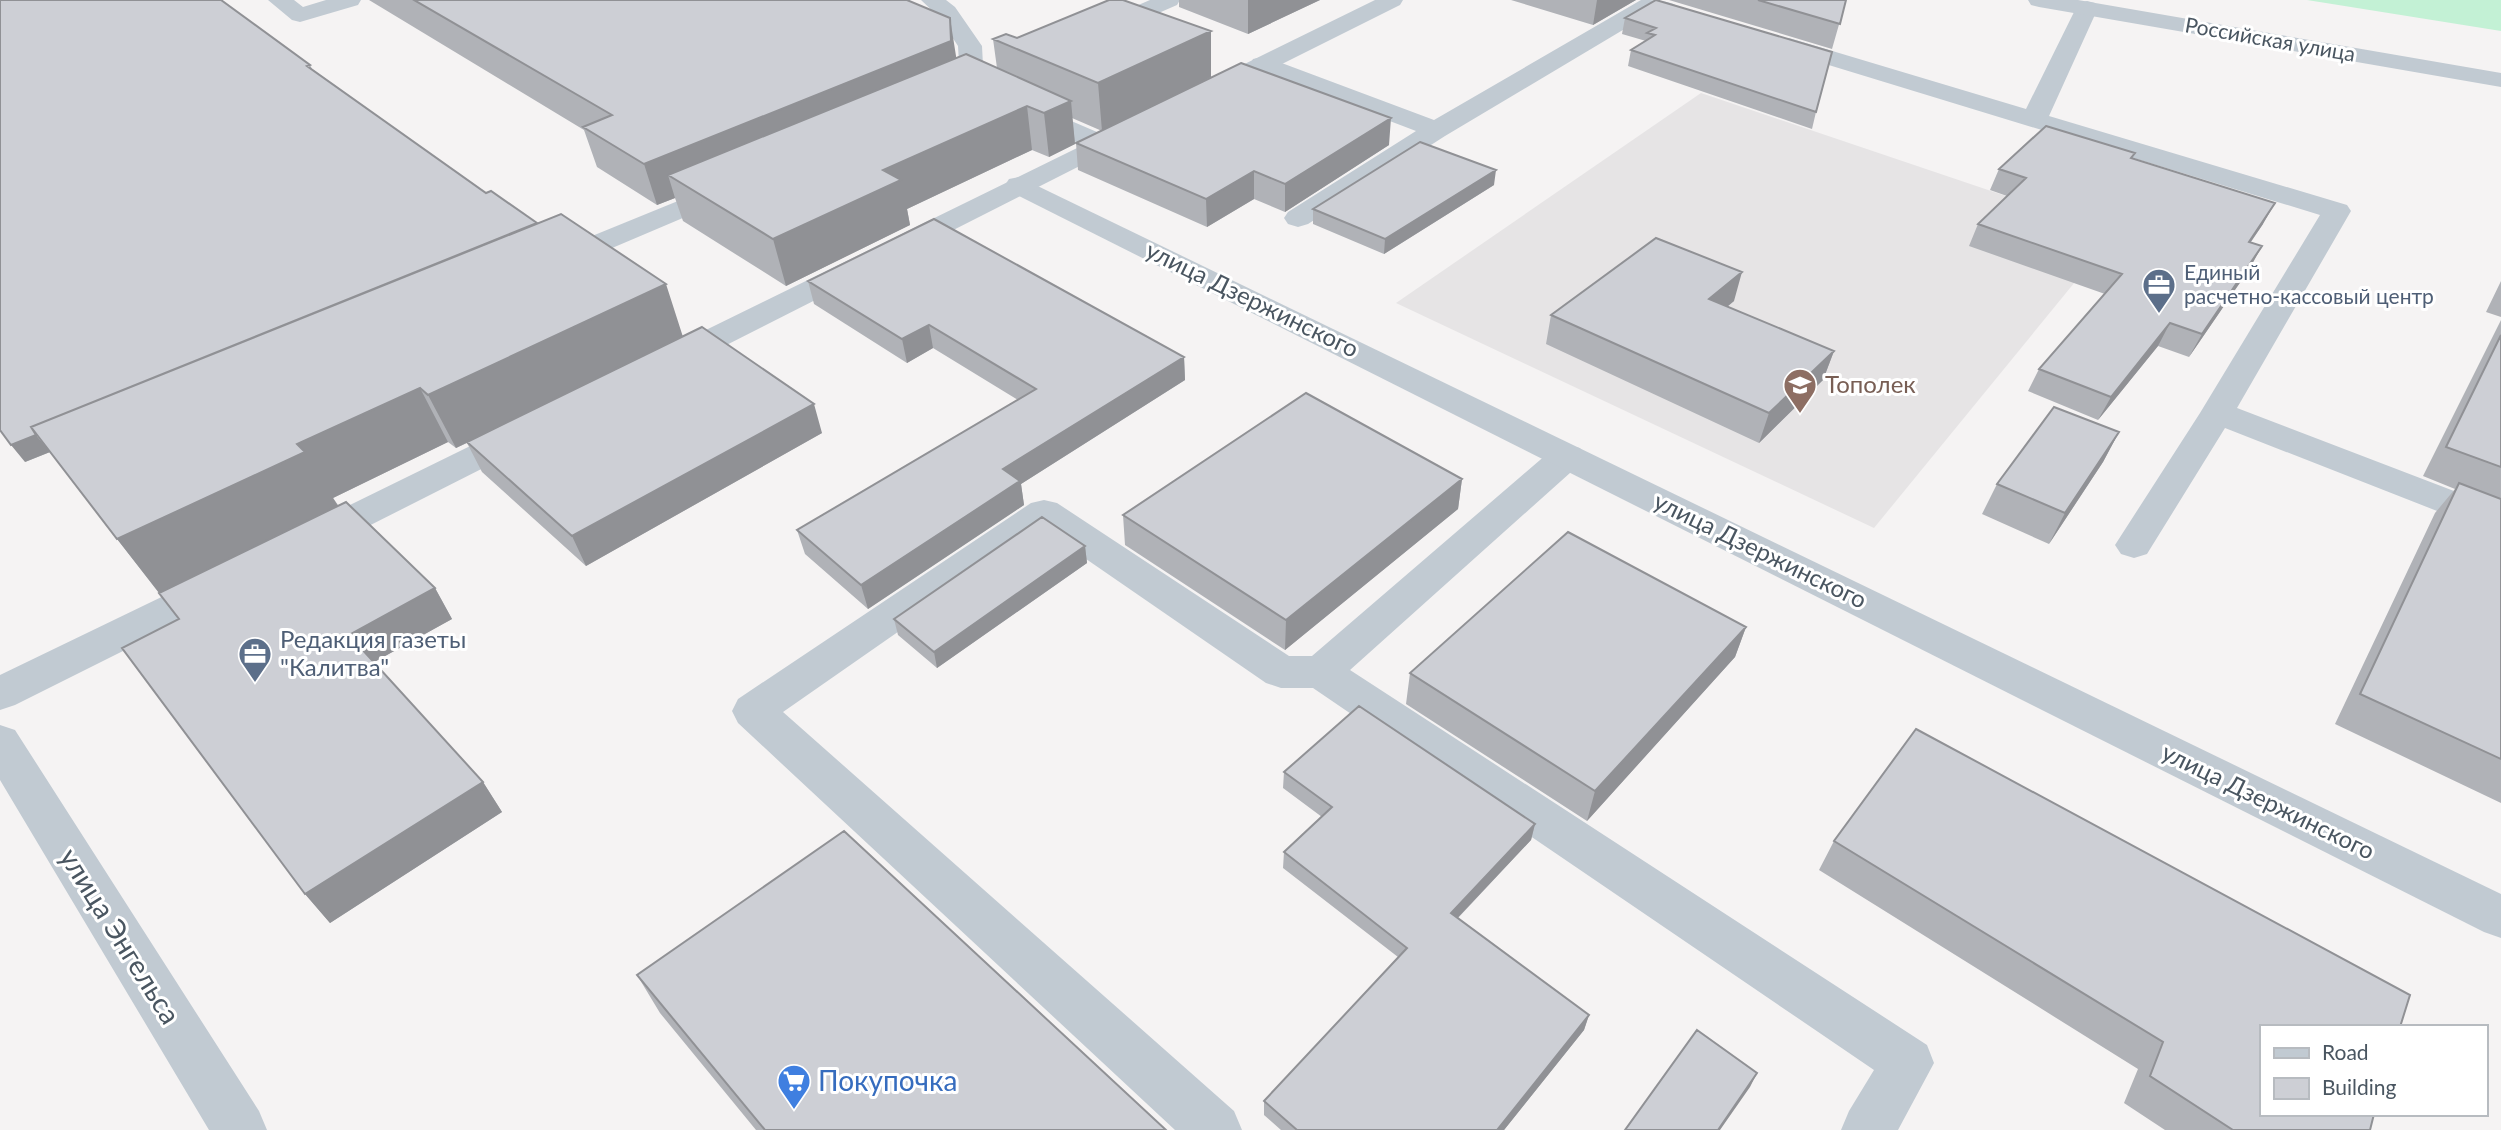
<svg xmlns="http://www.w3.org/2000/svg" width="2501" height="1130" viewBox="0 0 2501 1130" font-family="Lato,sans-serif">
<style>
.education{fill:#e6e4e5}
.green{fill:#c3f1d5}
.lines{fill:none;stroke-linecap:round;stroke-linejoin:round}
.service{fill:#c1cad2;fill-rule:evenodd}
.minor{fill:#c1cad2;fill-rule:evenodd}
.tertiary{fill:#c1cad2;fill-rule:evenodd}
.wall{fill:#b0b2b7}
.shaded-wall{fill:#909195}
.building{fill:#cdcfd5;stroke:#909195;stroke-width:2}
.labels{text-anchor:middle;stroke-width:6;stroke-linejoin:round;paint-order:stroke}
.far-street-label{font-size:21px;fill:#4a5661;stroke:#fff}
.far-service-label{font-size:21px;fill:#4e5e75;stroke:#fff;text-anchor:start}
.street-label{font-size:24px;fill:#4a5661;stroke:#fff}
.education-label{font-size:24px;fill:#785e54;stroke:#fff;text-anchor:start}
.service-label{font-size:24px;fill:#4e5e75;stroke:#fff;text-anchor:start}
.near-street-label{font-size:28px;fill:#4a5661;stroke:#fff}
.near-shop-label{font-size:28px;fill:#366cbe;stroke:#fff;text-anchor:start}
</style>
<rect width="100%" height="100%" fill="#f5f3f3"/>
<path class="education" d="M1701,93L2115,233L1874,528L1396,303Z"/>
<path class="green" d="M2307,0H2501V31Z"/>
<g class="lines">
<path class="service" d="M268,0H294L303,7L326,0H361L358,5L300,22L292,20Z
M921,0H946L955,7L982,46L984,85C976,97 954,103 941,99L938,94L941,89L960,81L958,46L939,17Z
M1150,0H1180L1177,5L1108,35H1092L1088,30L1092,25Z
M1641,0C1655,0 1674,0 1684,11L1681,16L1673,18L1653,12L1445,136L1308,224L1298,227L1288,224L1284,218L1288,212L1416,131L1253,69L1250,64L1253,59L1262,57L1271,59L1434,120Z
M2087,1L2095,3L2098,8L2049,116L2347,205L2351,211L2237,408L2501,509V536L2225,428L2147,554L2134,558L2121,554L2115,545L2200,413L2320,215L1773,48L1769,43L1773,38H1789L2026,109L2076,8L2079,3Z
M1027,102L1111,138L1115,144L1111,150L1102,152L1093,150L1018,115L1014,110L1018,105Z
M727,181L737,183L741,189L737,195L565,268L554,271L543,268L539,262L543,256Z
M1567,445L1580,448L1585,456L1580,464L1350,670L1927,1045L1934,1063L1898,1130H1841L1849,1111L1874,1070L1313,688H1281L1266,683L1044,530L783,712L1234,1111L1242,1130H1175L738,723L732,711L738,699L1031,503L1044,500L1057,503L1289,656H1312L1554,448Z"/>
<path class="minor" d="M1019,177L2501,894V938L2484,932L1009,191L1005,185L1009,179Z"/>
<path class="tertiary" d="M1375,0H1403L1400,5L1218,96L1209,98L1200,96L1197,91L1200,86Z
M2028,0H2078L2501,73V87L2039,7L2031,5Z
M1124,125L1133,127L1137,133L1133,139L683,367L671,370L659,367L655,360L659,353Z
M523,423L535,426L540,434L535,442L327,547L314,551L301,547L295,538L301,529L511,426Z
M219,572L233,576L239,586L233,596L15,705L0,710V675L205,576Z
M0,725L15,730L259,1111L267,1130H209L0,780Z"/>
</g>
<path class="wall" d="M369,0H907L956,58L997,68L993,39L1211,31V77L1389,145L1285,212L1254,199L1207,227L1078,170L1076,143L1102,131L1072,118L1075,144L1049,157L1032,150L907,209L910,225L786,286L683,221L675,198L657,205L597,167L584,130Z
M1179,0H1320L1248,34L1179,7Z
M1511,0H1636L1593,25Z
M1656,0L1816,112L1812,129L1628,66L1631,50L1646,41L1622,34L1625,18Z
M1669,0H1846L1832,49Z
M310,65L312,69L683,336L822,433L586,566L482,472L467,443L456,448L448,442L333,498L338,505L435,588L452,619L374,662L483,782L502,812L330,923L305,894L179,619L50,452L25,462Z
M2135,153L2132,158L2263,224L2251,242L2250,268L2189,357L2158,346L2098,420L2028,391L2039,369L2105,294L1969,246L1978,224L2007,196L1990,190L1999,169Z
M1494,185L1384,254L1313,224V209Z
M808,281L1184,357L1185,380L1021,484L1024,505L868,609L805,554L797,530L1018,400L933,348L907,363L814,304Z
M2501,281V317L2486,312Z
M1734,301L1727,307L1834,351L1823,380L1759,443L1546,344L1551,315Z
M2501,320V803L2335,724L2435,513L2455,489L2423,476Z
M2119,432L2103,462L2049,544L1982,514L1997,484Z
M1462,479L1458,509L1285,650L1125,545L1123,515Z
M1085,546L1087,563L937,668L898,635L894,619Z
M1746,627L1735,657L1587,821L1406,704L1410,673Z
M1284,772L1535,824L1531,840L1458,918L1589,1015L1584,1030L1504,1130H1281L1264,1115V1101L1398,957L1283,868L1284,852L1322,817L1283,788Z
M1834,841L2370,1130H2165L2124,1103L2138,1069L1819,870Z
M637,975L1166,1130H756L660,1013Z"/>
<path class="shaded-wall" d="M1248,0H1320L1248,34Z
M1597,0H1636L1593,25Z
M950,18L956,56L957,79L668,175L675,198L657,205L644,164Z
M1211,31V77L1102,131L1098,83Z
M1071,101L1075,144L1049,157L1044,113Z
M1027,106L1032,150L907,209L910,225L786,286L773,239L883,170Z
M1391,118L1389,145L1285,212V184Z
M1496,170L1494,185L1384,254L1385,239Z
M1254,171V199L1207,227L1206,199Z
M2275,203L2263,224L2236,263L2249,242Z
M2262,246L2250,268L2189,357L2202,334Z
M1742,272L1734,301L1701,328L1709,299Z
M666,284L683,337L456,448L428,395Z
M2170,323L2158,346L2098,420L2111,397Z
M929,325L933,348L907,363L902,339Z
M1834,351L1823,380L1759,443L1769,413Z
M1184,357L1185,380L1021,484L1024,505L868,609L861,585L1003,469Z
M420,388L448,442L333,498L338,506L160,594L117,539L297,444Z
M814,404L822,433L586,566L572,536Z
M2119,432L2103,462L2049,544L2065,513Z
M36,435L50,452L25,462L11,445Z
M1462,479L1458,509L1285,650L1286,620Z
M1085,546L1087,563L937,668L934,652Z
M435,588L452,619L369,665L349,635Z
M1746,627L1735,657L1587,821L1595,791Z
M483,782L502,812L330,923L305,894Z
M1535,824L1531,840L1448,928L1451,913Z
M1589,1015L1584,1030L1504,1130H1497Z
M1757,1073L1750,1087L1720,1130H1718Z"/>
<path class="building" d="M0,0H221L310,65L307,66L486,193L491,191L537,223L31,427L36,435L11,445L0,430Z
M414,0H907L950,18L951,41L644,164L583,127L612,115Z
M1109,0H1123L1211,31L1098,83L993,39L1006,34L1017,38Z
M1656,0L1832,52L1816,112L1631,50L1655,35L1647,33L1656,28L1625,18Z
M1758,0H1846L1840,24Z
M966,54L1071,101L1044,113L1027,106L883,170L901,180L773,239L668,175Z
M1241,63L1391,118L1285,184L1254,171L1206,199L1076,143Z
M2046,126L2135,153L2131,158L2275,203L2249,242L2262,246L2202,334L2170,323L2111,397L2039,369L2122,274L1978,224L2026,178L1999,169Z
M1420,142L1496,170L1385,239L1313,209Z
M561,214L666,284L428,395L420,388L297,444L305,452L117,539L31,427Z
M934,219L1184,357L1003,469L1020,481L861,585L797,530L1036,389L929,325L902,339L808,281Z
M1656,238L1742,272L1709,299L1834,351L1769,413L1551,315Z
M702,327L814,404L572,536L467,442Z
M2501,335V467L2446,447Z
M1306,393L1462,479L1286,620L1123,515Z
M2054,407L2119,432L2065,513L1997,484Z
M2459,483L2501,499V759L2360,694Z
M346,502L435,588L349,635L483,782L305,894L122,648L179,619L159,593Z
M1042,517L1085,546L934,652L894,619Z
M1568,532L1746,627L1595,791L1410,673Z
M1359,706L1535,824L1451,913L1589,1015L1497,1130H1297L1264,1101L1407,948L1284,852L1332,807L1284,772Z
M1916,729L2410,995L2400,1027H2261V1114H2374L2370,1130H2233L2150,1076L2163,1042L1834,841Z
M844,831L1166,1130H765L637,975Z
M1697,1030L1757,1073L1718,1130H1625Z"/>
<defs>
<symbol id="office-pin" viewBox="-11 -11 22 30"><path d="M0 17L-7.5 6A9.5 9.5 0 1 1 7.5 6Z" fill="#5c6f8a" stroke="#fff"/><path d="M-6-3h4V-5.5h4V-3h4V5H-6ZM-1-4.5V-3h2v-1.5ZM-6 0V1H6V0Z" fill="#fff"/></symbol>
<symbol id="school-pin" viewBox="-11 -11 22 30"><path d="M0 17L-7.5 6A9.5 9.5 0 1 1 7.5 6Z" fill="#8d6e63" stroke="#fff"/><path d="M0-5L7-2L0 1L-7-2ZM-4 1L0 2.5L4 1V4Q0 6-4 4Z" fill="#fff"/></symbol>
<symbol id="supermarket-pin" viewBox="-11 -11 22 30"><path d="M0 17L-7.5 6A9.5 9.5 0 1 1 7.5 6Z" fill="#3f7fe0" stroke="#fff"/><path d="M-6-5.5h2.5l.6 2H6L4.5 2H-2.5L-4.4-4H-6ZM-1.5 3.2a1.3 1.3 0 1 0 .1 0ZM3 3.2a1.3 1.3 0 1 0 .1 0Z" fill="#fff"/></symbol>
</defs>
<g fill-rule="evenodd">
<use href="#office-pin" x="2140" y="266" width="38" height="52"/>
<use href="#school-pin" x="1781" y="366" width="38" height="52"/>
<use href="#office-pin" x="236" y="635" width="38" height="52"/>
<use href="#supermarket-pin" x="775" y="1062" width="38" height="52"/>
</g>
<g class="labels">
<g class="far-street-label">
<text transform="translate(2270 40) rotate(10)" y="7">Российская улица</text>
</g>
<g class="far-service-label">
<text x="2184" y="280">Единый<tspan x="2184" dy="24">расчетно-кассовый центр</tspan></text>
</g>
<g class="street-label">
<text transform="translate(1252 300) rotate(26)" y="8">улица Дзержинского</text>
<text transform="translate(1760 551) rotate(26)" y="8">улица Дзержинского</text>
<text transform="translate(2268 802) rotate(26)" y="8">улица Дзержинского</text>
</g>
<g class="education-label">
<text x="1825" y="393">Тополек</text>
</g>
<g class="service-label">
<text x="280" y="648">Редакция газеты<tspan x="280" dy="28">"Калитва"</tspan></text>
</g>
<g class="near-street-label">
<text transform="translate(120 936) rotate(58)" y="10">улица Энгельса</text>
</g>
<g class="near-shop-label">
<text x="818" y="1091">Покупочка</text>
</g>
</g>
<rect x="2260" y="1025" width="228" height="91" fill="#ffffff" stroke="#b7bbc0" stroke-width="2"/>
<rect x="2274" y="1048" width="35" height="10" fill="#c1cad2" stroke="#b7bbc0" stroke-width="2"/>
<text x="2322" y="1060" font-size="21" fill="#4a5661">Road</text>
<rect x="2274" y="1078" width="35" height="21" fill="#cdcfd5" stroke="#b7bbc0" stroke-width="2"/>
<text x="2322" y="1095" font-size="21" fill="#4a5661">Building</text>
</svg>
